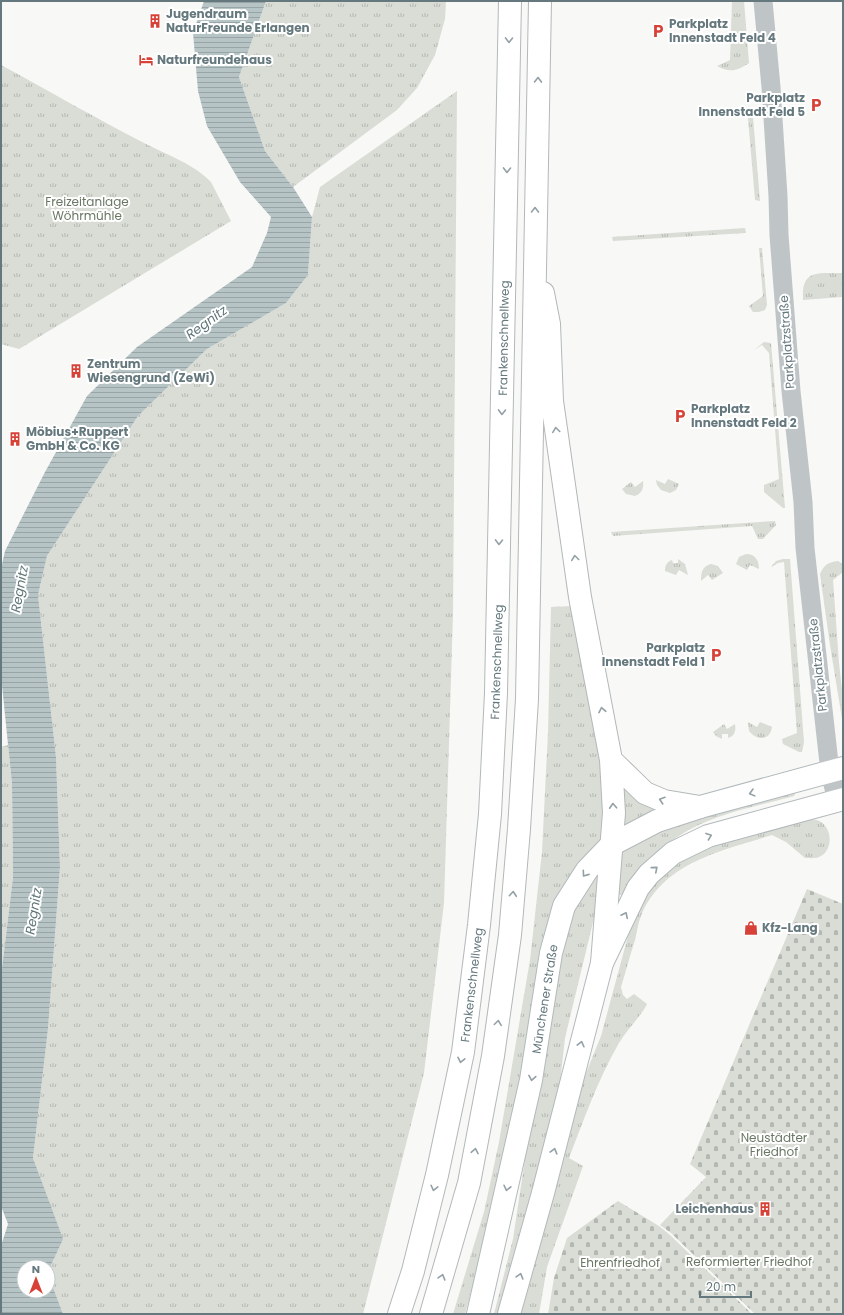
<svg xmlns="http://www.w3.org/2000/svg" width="844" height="1315" viewBox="0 0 844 1315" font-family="Poppins,sans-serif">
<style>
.grass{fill:url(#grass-tufts)}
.cemetery{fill:url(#cemetery-stones)}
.water{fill:url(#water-rules)}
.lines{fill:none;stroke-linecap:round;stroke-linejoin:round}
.secondary-casing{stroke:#b2b9bc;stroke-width:24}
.motorway-casing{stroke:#b3b8ba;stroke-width:24}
.minor{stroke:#bfc5c7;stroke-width:19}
.secondary{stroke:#fff;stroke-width:22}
.motorway{stroke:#fff;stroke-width:22}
.oneway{stroke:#93a0a5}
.labels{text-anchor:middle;stroke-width:4;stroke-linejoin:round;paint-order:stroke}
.poi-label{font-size:12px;font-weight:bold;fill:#65787e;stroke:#fff;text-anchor:start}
.park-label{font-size:12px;fill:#6a7764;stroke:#fff}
.street-label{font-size:12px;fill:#65787e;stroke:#fff}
.water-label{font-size:13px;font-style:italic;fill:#607678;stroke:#fff}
</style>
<defs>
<pattern id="grass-tufts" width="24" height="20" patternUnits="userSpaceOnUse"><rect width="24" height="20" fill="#d9ddd5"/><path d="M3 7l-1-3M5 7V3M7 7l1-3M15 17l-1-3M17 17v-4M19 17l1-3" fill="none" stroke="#b4b8b2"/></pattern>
<pattern id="cemetery-stones" width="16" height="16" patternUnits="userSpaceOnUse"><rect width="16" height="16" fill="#d9ddd5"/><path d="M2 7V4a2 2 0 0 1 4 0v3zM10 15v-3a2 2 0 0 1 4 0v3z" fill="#b4b8b2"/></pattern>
<pattern id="water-rules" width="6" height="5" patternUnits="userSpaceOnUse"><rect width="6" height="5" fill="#b6c4c6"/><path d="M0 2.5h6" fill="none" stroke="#98a4a6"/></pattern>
</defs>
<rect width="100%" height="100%" fill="#f8f8f6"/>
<path class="grass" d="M266,1H446L445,19L435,55L417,88L397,110L293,187L265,151L239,77Z
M732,1H744L749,63C737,71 730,73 717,66L730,60Z
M1,65C49,91 97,119 146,144C167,155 194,164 211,182L231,221L19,349L1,344Z
M457,91L453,614L444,903L424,1073L363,1314H63L48,1274L62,1239L33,1158L48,1029L60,867L56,757L38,595L47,556L138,416L207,349L286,303L308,275L312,217L320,187Z
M753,117L760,201L755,200L748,118Z
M745,228L746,233L613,241L612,237Z
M759,248H762L767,305L765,310L759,312H753L749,306L763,296Z
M843,273V299L842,297L803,300C801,268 819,274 843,273Z
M764,342L771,343L785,508H783L764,492V485L779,479L769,353L762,345L754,350Z
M668,479L679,484L676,490L670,493L661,490L657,485L656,480L665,484Z
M643,481C644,488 642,493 635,496L626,494L622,489L631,482L635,487Z
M775,521L776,525L763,539H758L752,526L613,536L611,532Z
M746,554C755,554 759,560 759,569L750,565L747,570L736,564L739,557Z
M678,559L685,564L688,575L679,570L676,575L665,571C665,565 667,562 672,560L673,563H678Z
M783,559H790L804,742L802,752H799L783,744L782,739L797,733L784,562L778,563L771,567L776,561Z
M838,561L843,564V572L833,580L839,663L843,699V725L830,645L820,574C824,565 828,562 838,561Z
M711,564L718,566L723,573L712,580L708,575L701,581C701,573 702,566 711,564Z
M573,606L599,750L603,789L605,840L590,853L529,1034L512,1124L491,1218L465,1314H453L484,1212L499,1142L530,960L542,852L548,732L551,607Z
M748,722L757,727L760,722L772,727C770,741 757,741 749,731Z
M724,724L727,729L735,724C736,730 735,736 728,738V734H722V739L716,736L713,732Z
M8,745L12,784L13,877L1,977V747Z
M625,789L662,808L624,826V790Z
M794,791L795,794L794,796C751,808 700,816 666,846C651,860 637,879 623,894L620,895L618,893L622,850L675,824Z
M805,819C811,819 816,819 821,822C832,829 833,849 821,856C817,859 811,858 805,858L786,842L772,835C722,851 663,862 641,916C638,923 637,932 635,940C630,955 626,971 621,987L623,995L627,999L634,994L647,1004C640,1018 627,1029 619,1043C598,1079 584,1119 569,1158L583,1166L547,1267L539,1314H519L578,1093L601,1036L631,925L644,896L668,869L685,858L711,846Z
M596,875H599L595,914L565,1038L559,1091L499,1314H494L513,1239L528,1139L557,969L575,905Z"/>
<path class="cemetery" d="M807,889L843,904V1314H755L671,1233L660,1225L706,1177L690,1164Z
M618,1201L659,1226L670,1235L752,1314H548L554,1278L567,1238Z"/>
<path class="water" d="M204,1H266L239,77L265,151L293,187L312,217L308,275L286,303L207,349L138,416L47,556L38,595L56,757L60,867L48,1029L33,1158L63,1239L48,1272V1267H24V1291H48V1274L63,1314H1V1246L8,1224L1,1206V977L13,877L12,784L1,675V569L5,551L45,472L87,396L137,347L252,267L267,233L271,217L240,182L207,126L198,91L193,33Z"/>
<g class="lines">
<defs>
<path id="secondary" d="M478,1314L531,1080L551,953L564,906L587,870L611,845L657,821L700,807L843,768
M509,1314L543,1193L602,963L638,888L649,874L673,853L708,836L843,799"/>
<path id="motorway" d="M543,293L549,324L552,401L580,597L611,760L614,813L602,963
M611,760L645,793L664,801L700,807
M399,1314L413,1271L437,1175L463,1052L479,925L490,814L496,693L510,1
M431,1314L469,1183L493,1056L510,935L519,829L527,699L540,1"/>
</defs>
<use href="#secondary" class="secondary-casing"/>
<use href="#motorway" class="motorway-casing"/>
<path class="minor" d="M763,1L771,87L778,196L779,235L791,391L803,502L805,548L830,772L837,801"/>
<use href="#secondary" class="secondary"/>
<use href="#motorway" class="motorway"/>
</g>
<defs><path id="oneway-chevron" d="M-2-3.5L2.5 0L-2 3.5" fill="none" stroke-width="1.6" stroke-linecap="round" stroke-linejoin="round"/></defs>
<g class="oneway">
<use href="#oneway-chevron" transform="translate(509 40) rotate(91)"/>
<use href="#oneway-chevron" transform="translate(538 80) rotate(-89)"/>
<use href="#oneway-chevron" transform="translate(507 170) rotate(91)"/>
<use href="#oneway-chevron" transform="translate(535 210) rotate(-89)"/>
<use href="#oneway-chevron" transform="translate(502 412) rotate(91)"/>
<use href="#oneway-chevron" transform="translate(556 430) rotate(-98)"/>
<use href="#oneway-chevron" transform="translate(499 542) rotate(91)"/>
<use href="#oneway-chevron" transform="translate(575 558) rotate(-98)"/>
<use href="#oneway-chevron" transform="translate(602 710) rotate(-101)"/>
<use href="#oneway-chevron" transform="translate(752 793) rotate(165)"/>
<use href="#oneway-chevron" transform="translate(662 800) rotate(-162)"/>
<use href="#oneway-chevron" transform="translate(613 806) rotate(-93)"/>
<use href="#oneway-chevron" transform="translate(709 836) rotate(-20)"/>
<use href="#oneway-chevron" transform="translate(655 869) rotate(-41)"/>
<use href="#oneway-chevron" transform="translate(585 874) rotate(125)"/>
<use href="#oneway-chevron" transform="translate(513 894) rotate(-85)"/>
<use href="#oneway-chevron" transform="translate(625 915) rotate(-64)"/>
<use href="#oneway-chevron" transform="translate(498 1023) rotate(-82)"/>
<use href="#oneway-chevron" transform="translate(581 1044) rotate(-76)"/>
<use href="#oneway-chevron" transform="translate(461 1060) rotate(102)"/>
<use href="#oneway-chevron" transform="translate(532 1078) rotate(100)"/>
<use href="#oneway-chevron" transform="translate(475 1151) rotate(-79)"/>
<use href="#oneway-chevron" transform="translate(554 1151) rotate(-75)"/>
<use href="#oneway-chevron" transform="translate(434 1188) rotate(104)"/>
<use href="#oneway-chevron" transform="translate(507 1188) rotate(103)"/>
<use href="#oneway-chevron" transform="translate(520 1276) rotate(-74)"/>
<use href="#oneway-chevron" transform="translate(442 1277) rotate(-74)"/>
</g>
<defs>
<symbol id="building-bare" viewBox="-9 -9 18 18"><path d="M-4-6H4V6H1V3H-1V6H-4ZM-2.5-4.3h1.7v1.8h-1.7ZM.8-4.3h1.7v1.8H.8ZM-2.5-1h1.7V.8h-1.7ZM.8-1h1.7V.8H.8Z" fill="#d64238" stroke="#fff" stroke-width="2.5" paint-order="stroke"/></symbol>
<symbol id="parking-bare" viewBox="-9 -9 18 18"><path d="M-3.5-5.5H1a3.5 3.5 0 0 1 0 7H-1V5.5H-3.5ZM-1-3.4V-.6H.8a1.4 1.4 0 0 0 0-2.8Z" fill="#d64238" stroke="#fff" stroke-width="2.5" paint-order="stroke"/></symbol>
<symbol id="hotel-bare" viewBox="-9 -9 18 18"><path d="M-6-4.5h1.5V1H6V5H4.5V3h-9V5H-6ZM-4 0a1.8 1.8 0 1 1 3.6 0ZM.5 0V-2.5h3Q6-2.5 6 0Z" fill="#d64238" stroke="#fff" stroke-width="2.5" paint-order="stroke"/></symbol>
<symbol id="shop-bare" viewBox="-9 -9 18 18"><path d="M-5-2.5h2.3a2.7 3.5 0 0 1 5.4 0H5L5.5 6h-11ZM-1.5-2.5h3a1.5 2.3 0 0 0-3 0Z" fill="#d64238" stroke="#fff" stroke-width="2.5" paint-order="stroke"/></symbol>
</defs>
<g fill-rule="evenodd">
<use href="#building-bare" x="145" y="11" width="20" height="20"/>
<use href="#parking-bare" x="648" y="21" width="20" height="20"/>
<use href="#hotel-bare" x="136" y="50" width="20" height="20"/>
<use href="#parking-bare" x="806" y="95" width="20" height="20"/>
<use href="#building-bare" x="66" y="361" width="20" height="20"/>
<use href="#parking-bare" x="670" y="406" width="20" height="20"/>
<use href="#building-bare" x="5" y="429" width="20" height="20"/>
<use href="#parking-bare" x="706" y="645" width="20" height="20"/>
<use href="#shop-bare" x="741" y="918" width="20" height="20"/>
<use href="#building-bare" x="755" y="1199" width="20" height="20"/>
</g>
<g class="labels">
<g class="poi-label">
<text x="166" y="18">Jugendraum<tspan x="166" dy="14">NaturFreunde Erlangen</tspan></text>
<text x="669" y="28">Parkplatz<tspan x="669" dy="14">Innenstadt Feld 4</tspan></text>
<text x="157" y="64">Naturfreundehaus</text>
<text x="805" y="102" text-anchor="end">Parkplatz<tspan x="805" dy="14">Innenstadt Feld 5</tspan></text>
<text x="87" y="368">Zentrum<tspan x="87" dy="14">Wiesengrund (ZeWi)</tspan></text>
<text x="691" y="413">Parkplatz<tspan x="691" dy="14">Innenstadt Feld 2</tspan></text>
<text x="26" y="436">Möbius+Ruppert<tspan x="26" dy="14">GmbH &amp; Co. KG</tspan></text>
<text x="705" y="652" text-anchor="end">Parkplatz<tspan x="705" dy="14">Innenstadt Feld 1</tspan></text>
<text x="762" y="932">Kfz-Lang</text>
<text x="754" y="1213" text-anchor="end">Leichenhaus</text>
</g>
<g class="park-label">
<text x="87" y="206">Freizeitanlage<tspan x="87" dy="14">Wöhrmühle</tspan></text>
<text x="774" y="1142">Neustädter<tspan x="774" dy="14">Friedhof</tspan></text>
<text x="749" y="1266">Reformierter Friedhof</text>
<text x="620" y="1267">Ehrenfriedhof</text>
</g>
<g class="street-label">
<text transform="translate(504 338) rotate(-89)" y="4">Frankenschnellweg</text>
<text transform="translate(787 342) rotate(-94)" y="4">Parkplatzstraße</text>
<text transform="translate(497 662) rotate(-88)" y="4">Frankenschnellweg</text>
<text transform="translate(818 665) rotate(-96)" y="4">Parkplatzstraße</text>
<text transform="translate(472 985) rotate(-83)" y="4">Frankenschnellweg</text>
<text transform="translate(545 999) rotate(-81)" y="4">Münchener Straße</text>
</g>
<g class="water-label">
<text transform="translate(206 322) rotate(-36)" y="5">Regnitz</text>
<text transform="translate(19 589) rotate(-80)" y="5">Regnitz</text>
<text transform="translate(33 911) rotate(-81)" y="5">Regnitz</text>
</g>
</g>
<rect width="844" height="1315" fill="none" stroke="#65787e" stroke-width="4"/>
<g transform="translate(36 1279)"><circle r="19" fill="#ffffff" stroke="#c1c9cb"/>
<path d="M0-3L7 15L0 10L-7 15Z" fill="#d64238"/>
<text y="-6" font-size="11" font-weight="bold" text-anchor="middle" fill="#65787e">N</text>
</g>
<path d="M700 1291v6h51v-6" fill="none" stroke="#65787e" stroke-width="2"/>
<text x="706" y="1291" font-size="12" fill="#65787e" stroke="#ffffff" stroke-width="3" paint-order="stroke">20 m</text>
</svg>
